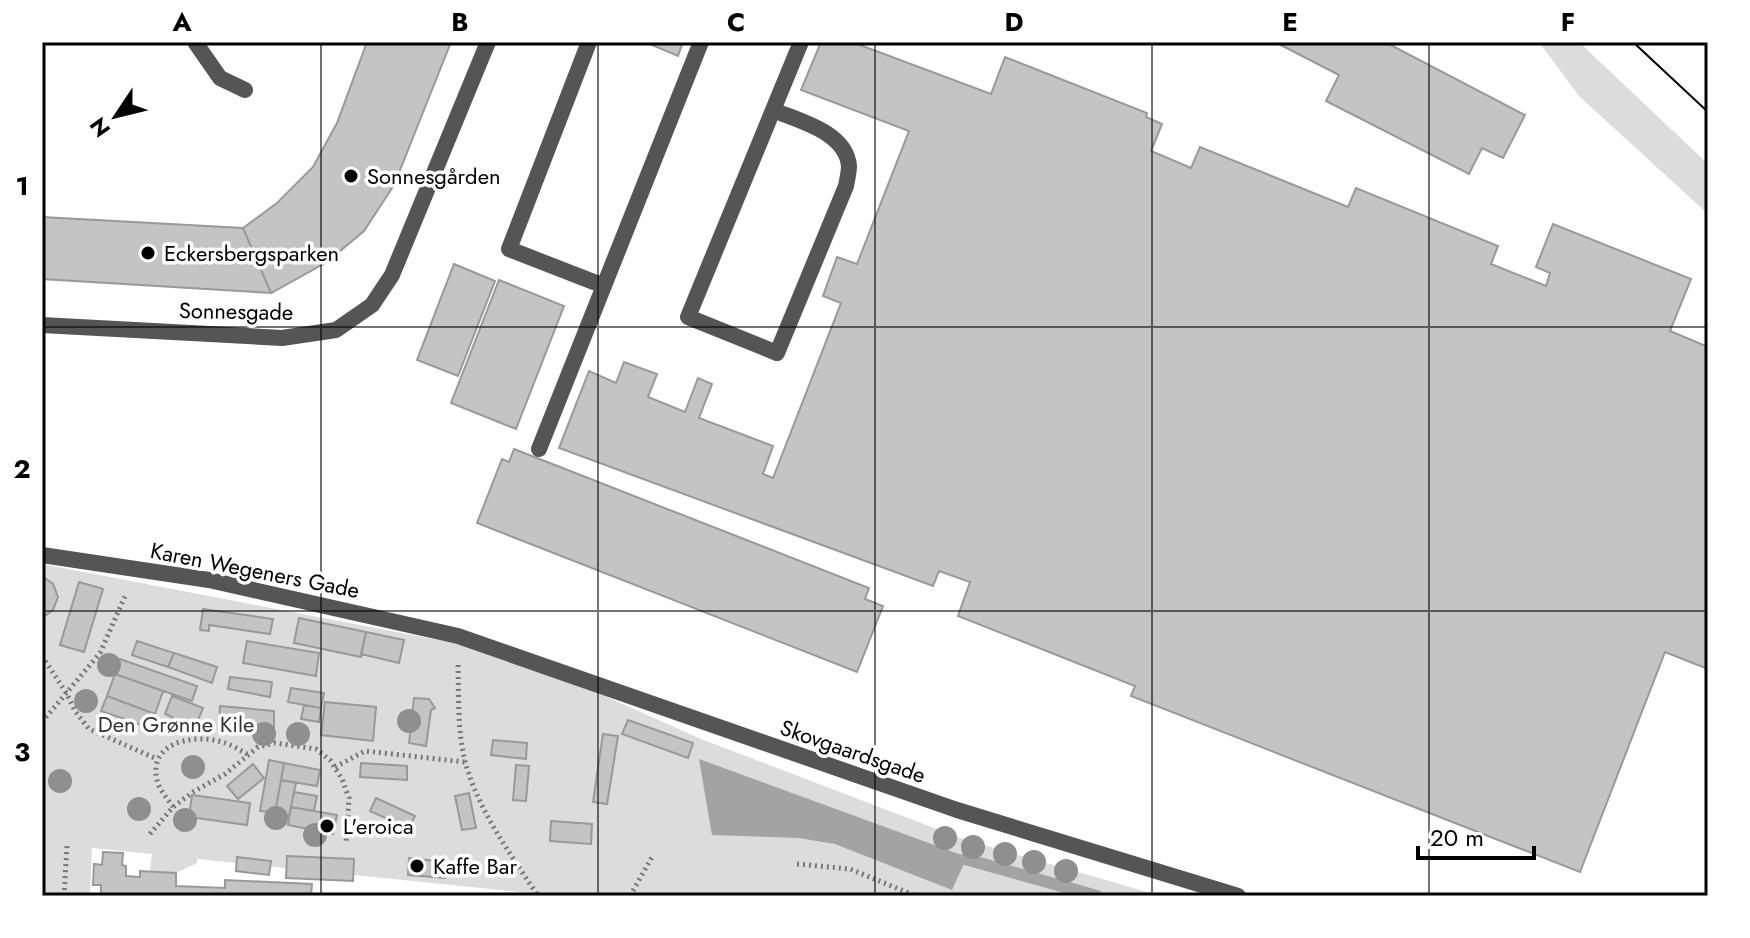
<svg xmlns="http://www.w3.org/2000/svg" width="1750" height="938" viewBox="0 0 1750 938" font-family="Jost,sans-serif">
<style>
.green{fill:#dcdcdc}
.water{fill:#a3a3a3}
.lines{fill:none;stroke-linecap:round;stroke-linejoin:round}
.stream{stroke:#a3a3a3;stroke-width:12}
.building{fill:#c4c4c4;stroke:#999;stroke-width:2}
.path{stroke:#777;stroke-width:5;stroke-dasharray:2 4;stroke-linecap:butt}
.service{stroke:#555;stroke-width:16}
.minor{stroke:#555;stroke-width:16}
.tram{stroke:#000;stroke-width:2}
.tree{fill:#8f8f8f}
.grid{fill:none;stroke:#000;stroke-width:2;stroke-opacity:0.55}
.poi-dot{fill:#000;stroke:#fff;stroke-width:3}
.labels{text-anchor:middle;stroke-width:7;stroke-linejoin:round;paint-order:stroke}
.poi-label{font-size:22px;fill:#000;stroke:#fff;text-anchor:start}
.street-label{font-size:22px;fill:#000;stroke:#fff}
.park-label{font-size:22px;fill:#333;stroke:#fff}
.neatline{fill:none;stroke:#000;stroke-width:3}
.grid-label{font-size:26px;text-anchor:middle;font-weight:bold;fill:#000}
</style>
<rect width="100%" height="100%" fill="#fff"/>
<path class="green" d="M1539,42H1579L1708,164V214L1579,96Z
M42,564L511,654L701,739L963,839L1161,896H559L197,859V863L176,873L150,871L152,854L92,848L90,896H42Z"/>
<path class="water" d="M699,759L967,857L952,890L835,844L799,838L712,835Z"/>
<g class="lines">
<path class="stream" d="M965,859L1097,896"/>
</g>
<path class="building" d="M367,42H451L394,185L364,231L327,262L271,293L243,228L277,203L313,167L337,123Z
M645,42H683L678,56Z
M821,42H852L991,94L1005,57L1147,113L1146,117L1162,124L1151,151L1191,168L1200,147L1348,207L1356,188L1498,246L1491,264L1546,286L1550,273L1536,267L1553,224L1691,279L1670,331L1708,347V669L1665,652L1580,872L1131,696L1135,686L958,616L970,582L939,571L933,586L559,448L589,371L616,383L624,362L657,374L648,397L685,412L698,378L712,384L699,418L773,446L763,474L773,478L841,303L823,296L837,257L857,264L909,131L801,90Z
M1275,42H1385L1525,115L1503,158L1482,148L1469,174L1326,101L1339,75Z
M42,217L243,228L271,293L42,279Z
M454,264L495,281L458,376L417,360Z
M499,280L564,306L516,429L451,403Z
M514,449L869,588L865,599L883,606L857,672L477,523L502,459L509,462Z
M42,576L53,584L58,597L53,610L42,618Z
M79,582L103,589L84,652L60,645Z
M203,609L273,619L270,634L209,625V631L200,630Z
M299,618L366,632L361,657L294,643Z
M366,632L404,640L399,663L361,654Z
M137,641L174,653L168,667L132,655Z
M247,641L319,653L316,676L243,663Z
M174,653L217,667L212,683L168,667Z
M120,659L197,686L192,701L115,674Z
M115,674L163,691L155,714L107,696Z
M230,677L272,682L270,697L228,689Z
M291,688L324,693L321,708L288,702Z
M107,696L155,714L150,728L101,711Z
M172,696L203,708L193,733L170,723L172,717L165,714Z
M414,698L429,699L435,708L431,710L426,746L409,743Z
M325,702L376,707L373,741L321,735Z
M304,705L321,708L319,722L301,719Z
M220,706L274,711V731L219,725Z
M628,720L693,743L688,758L622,734Z
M603,734L618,736L607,804L593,802Z
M493,740L527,743L526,759L491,755Z
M269,760L284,763L275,813L260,811Z
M284,763L320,770L317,786L281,780Z
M361,763L407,766V780L360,777Z
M253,764L264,778L238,799L227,786Z
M516,765L529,766L526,801L513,800Z
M281,780L296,783L289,816L275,813Z
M294,792L317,796L314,811L291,807Z
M469,793L476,828L462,830L455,796Z
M192,795L250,803L247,825L189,817Z
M376,798L415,816L409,829L370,811Z
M291,807L337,815L333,834L288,825Z
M551,821L592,824L591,844L550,841Z
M103,852L123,853L122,865L126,866V876L140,877V871L176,873V886L225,888V880L312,884L311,896H101V885H93L94,864L102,865Z
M287,856L354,859L353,881L286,878Z
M237,857L271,861L269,875L236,871Z
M409,858L445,862V878L408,875Z"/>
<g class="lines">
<path class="path" d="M42,656L67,694L75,711L89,729L157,759
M458,665C459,698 457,732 466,765C480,813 511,855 538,896
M42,722L100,653L126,594
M335,767L365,751L465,762
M173,807C168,799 159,790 157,780C148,744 191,734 218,741C229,743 238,749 247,754
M150,834L173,807L193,792L225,774L258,747L275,743L316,749L330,760L342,779L349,798L346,843
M797,864L850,869L916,896
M64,896L67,846
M630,896L652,857
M923,896L925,892"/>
<path class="service" d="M195,42L220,78L245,90
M589,42L509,249L604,286
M773,110C799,121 846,132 849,166C849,172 847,180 846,186L777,353L688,317L801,42
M539,449L701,42
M42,555L209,580L458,636L957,810L1238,896"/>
<path class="minor" d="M42,325L282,338L336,330L372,305L392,275L488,42"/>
<path class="tram" d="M1633,42L1708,112"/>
</g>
<g class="tree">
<circle cx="109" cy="665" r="12"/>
<circle cx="86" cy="701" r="12"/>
<circle cx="409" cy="721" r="12"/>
<circle cx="264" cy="734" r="12"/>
<circle cx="298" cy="734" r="12"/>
<circle cx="193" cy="767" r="12"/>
<circle cx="60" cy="781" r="12"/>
<circle cx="139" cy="809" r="12"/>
<circle cx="276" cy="818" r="12"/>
<circle cx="185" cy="820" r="12"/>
<circle cx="315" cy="835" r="12"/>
<circle cx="945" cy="838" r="12"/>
<circle cx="973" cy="847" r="12"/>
<circle cx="1005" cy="854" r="12"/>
<circle cx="1034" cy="862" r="12"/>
<circle cx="1066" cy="871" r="12"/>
</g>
<path class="grid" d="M321,42V896M598,42V896M875,42V896M1152,42V896M1429,42V896M42,327H1708M42,611H1708"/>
<g class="poi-dot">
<circle cx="351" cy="176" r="8"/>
<circle cx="148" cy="253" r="8"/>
<circle cx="327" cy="826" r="8"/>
<circle cx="417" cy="866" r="8"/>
</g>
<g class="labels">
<g class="poi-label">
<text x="367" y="184">Sonnesgården</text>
<text x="164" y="261">Eckersbergsparken</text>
<text x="343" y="834">L'eroica</text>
<text x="433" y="874">Kaffe Bar</text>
</g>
<g class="street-label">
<text transform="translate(236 311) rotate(1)" y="8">Sonnesgade</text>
<text transform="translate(255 570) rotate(11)" y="8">Karen Wegeners Gade</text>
<text transform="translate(853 751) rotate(19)" y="8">Skovgaardsgade</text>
</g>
<g class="park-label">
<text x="176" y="732">Den Grønne Kile</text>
</g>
</g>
<rect width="1750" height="938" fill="none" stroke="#ffffff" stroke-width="88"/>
<g transform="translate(116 116) rotate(235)" stroke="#ffffff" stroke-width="6" paint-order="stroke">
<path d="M0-6L14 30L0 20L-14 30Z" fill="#000000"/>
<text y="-12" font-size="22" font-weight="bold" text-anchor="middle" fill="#000000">N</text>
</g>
<path d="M1418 846v12h116v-12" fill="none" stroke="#000000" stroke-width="4"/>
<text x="1430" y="846" font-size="24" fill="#000000" stroke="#ffffff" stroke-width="6" paint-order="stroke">20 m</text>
<rect x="44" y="44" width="1662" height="850" class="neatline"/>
<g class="grid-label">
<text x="182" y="31">A</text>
<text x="460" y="31">B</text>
<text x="736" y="31">C</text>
<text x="1014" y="31">D</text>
<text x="1290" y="31">E</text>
<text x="1568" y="31">F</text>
<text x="22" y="195">1</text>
<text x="22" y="478">2</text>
<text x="22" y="761">3</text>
</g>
</svg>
